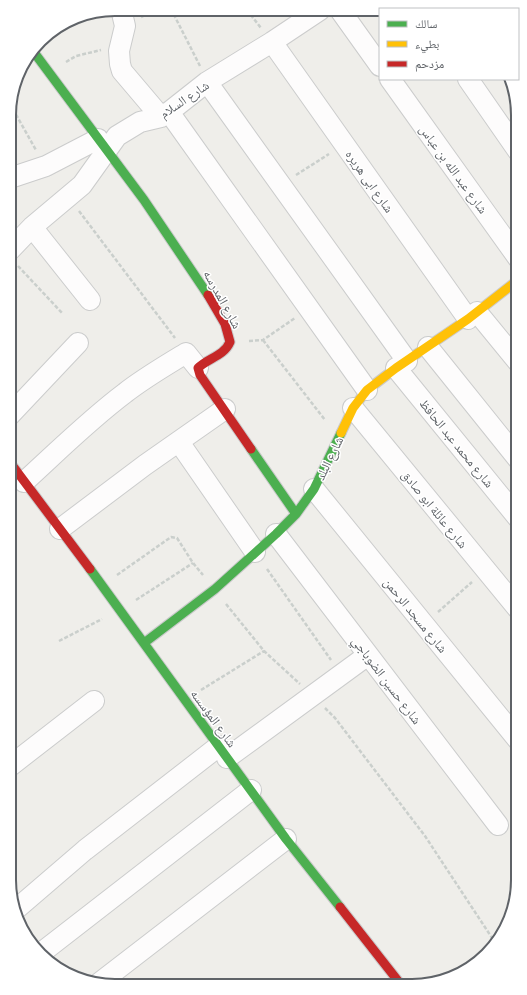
<svg xmlns="http://www.w3.org/2000/svg" width="527" height="995" viewBox="0 0 527 995" font-family="Cabin,'Noto Naskh Arabic',sans-serif">
<style>
.lines{fill:none;stroke-linecap:round;stroke-linejoin:round}
.street-casing{stroke:#cbcccc;stroke-width:22}
.fast-casing{stroke:#cacacb;stroke-width:11}
.slow-casing{stroke:#cacacb;stroke-width:11}
.jam-casing{stroke:#cacacb;stroke-width:11}
.path{stroke:#cacfcc;stroke-width:2.5;stroke-dasharray:4 2;stroke-linecap:butt}
.street{stroke:#fdfcfc;stroke-width:20}
.fast{stroke:#4caf50;stroke-width:9}
.slow{stroke:#ffc107;stroke-width:9}
.jam{stroke:#c62828;stroke-width:9}
.labels{text-anchor:middle;stroke-width:3;stroke-linejoin:round;paint-order:stroke}
.street-label{font-size:13px;fill:#5f6368;stroke:#fff}
.rim{fill:none;stroke:#5f6368;stroke-width:2}
</style>
<rect width="100%" height="100%" fill="#efeeea"/>
<g class="lines">
<defs>
<path id="street" d="M121,9L125,26L119,51L120,64L122,71L161,117
M340,10L380,66
M272,42L468,319
M390,79L518,258
M468,79L518,151
M207,82L407,361
M169,112L367,390
M10,178L46,166L98,139
M32,227L90,300
M10,250L32,227L82,185L117,136L140,122L161,117L169,112L207,82L272,42L320,10
M477,312L518,362
M428,347L518,459
M396,368L518,518
M353,408L518,609
M10,415L78,343
M179,442L255,552
M24,482C57,452 89,420 125,393C144,378 165,366 186,353L198,368
M314,489L518,740
M60,529L145,465L225,409
M276,534L498,825
M227,758L368,655
M9,767L94,701
M14,911L85,850L219,746
M41,953L251,790
M98,984L286,839"/>
<path id="fast" d="M33,51L144,200L208,295
M251,449L296,514
M90,569L286,839L340,907
M144,643L215,589L276,534L296,514L314,489L341,433"/>
<path id="slow" d="M341,433L353,408L367,390L396,368L468,319L518,280"/>
<path id="jam" d="M208,295L225,324L230,342C224,356 208,358 198,368L200,375L251,449
M9,461L90,569
M340,907L402,986"/>
</defs>
<use href="#street" class="street-casing"/>
<use href="#fast" class="fast-casing"/>
<use href="#slow" class="slow-casing"/>
<use href="#jam" class="jam-casing"/>
<path class="path" d="M171,9L200,66
M247,10L261,28
M141,17L158,9
M66,62L76,56L101,50
M10,104L36,150
M296,175L329,154
M79,211L175,338
M18,266L63,314
M263,340L325,420
M249,341L263,340L295,318
M267,569L331,660
M117,575L171,537L177,538L193,563L203,575
M136,600L193,563
M226,604L264,651L300,684
M438,612L472,582
M59,641L102,619
M201,690L264,651
M325,708L335,718L425,836L496,944"/>
<use href="#street" class="street"/>
<use href="#fast" class="fast"/>
<use href="#slow" class="slow"/>
<use href="#jam" class="jam"/>
</g>
<g class="labels">
<g class="street-label">
<text transform="translate(184 99) rotate(-34)" y="5">شارع السلام</text>
<text transform="translate(454 169) rotate(54)" y="5">شارع عبد الله بن عباس</text>
<text transform="translate(370 181) rotate(55)" y="5">شارع ابى هريره</text>
<text transform="translate(223 299) rotate(61)" y="5">شارع المدرسه</text>
<text transform="translate(457 443) rotate(51)" y="5">شارع محمد عبد الحافظ</text>
<text transform="translate(329 458) rotate(-64)" y="5">شارع البلد</text>
<text transform="translate(435 509) rotate(51)" y="5">شارع عائلة ابو صادق</text>
<text transform="translate(416 615) rotate(51)" y="5">شارع مسجد الرحمن</text>
<text transform="translate(387 680) rotate(53)" y="5">شارع حسين الضوباجي</text>
<text transform="translate(214 718) rotate(54)" y="5">شارع المؤسسه</text>
</g>
</g>
<path d="M0 0H527V995H0ZM115 16H412A99 99 0 0 1 511 115V880A99 99 0 0 1 412 979H115A99 99 0 0 1 16 880V115A99 99 0 0 1 115 16Z" fill="#fff" fill-rule="evenodd"/>
<path class="rim" d="M115 16H412A99 99 0 0 1 511 115V880A99 99 0 0 1 412 979H115A99 99 0 0 1 16 880V115A99 99 0 0 1 115 16Z"/>
<rect x="379" y="8" width="140" height="72" fill="#ffffff" stroke="#bfc1c3"/>
<rect x="387" y="21" width="20" height="6" fill="#4caf50" stroke="#bfc1c3"/>
<text x="415" y="28" font-size="12" fill="#5f6368">سالك</text>
<rect x="387" y="41" width="20" height="6" fill="#ffc107" stroke="#bfc1c3"/>
<text x="415" y="48" font-size="12" fill="#5f6368">بطيء</text>
<rect x="387" y="61" width="20" height="6" fill="#c62828" stroke="#bfc1c3"/>
<text x="415" y="68" font-size="12" fill="#5f6368">مزدحم</text>
</svg>
